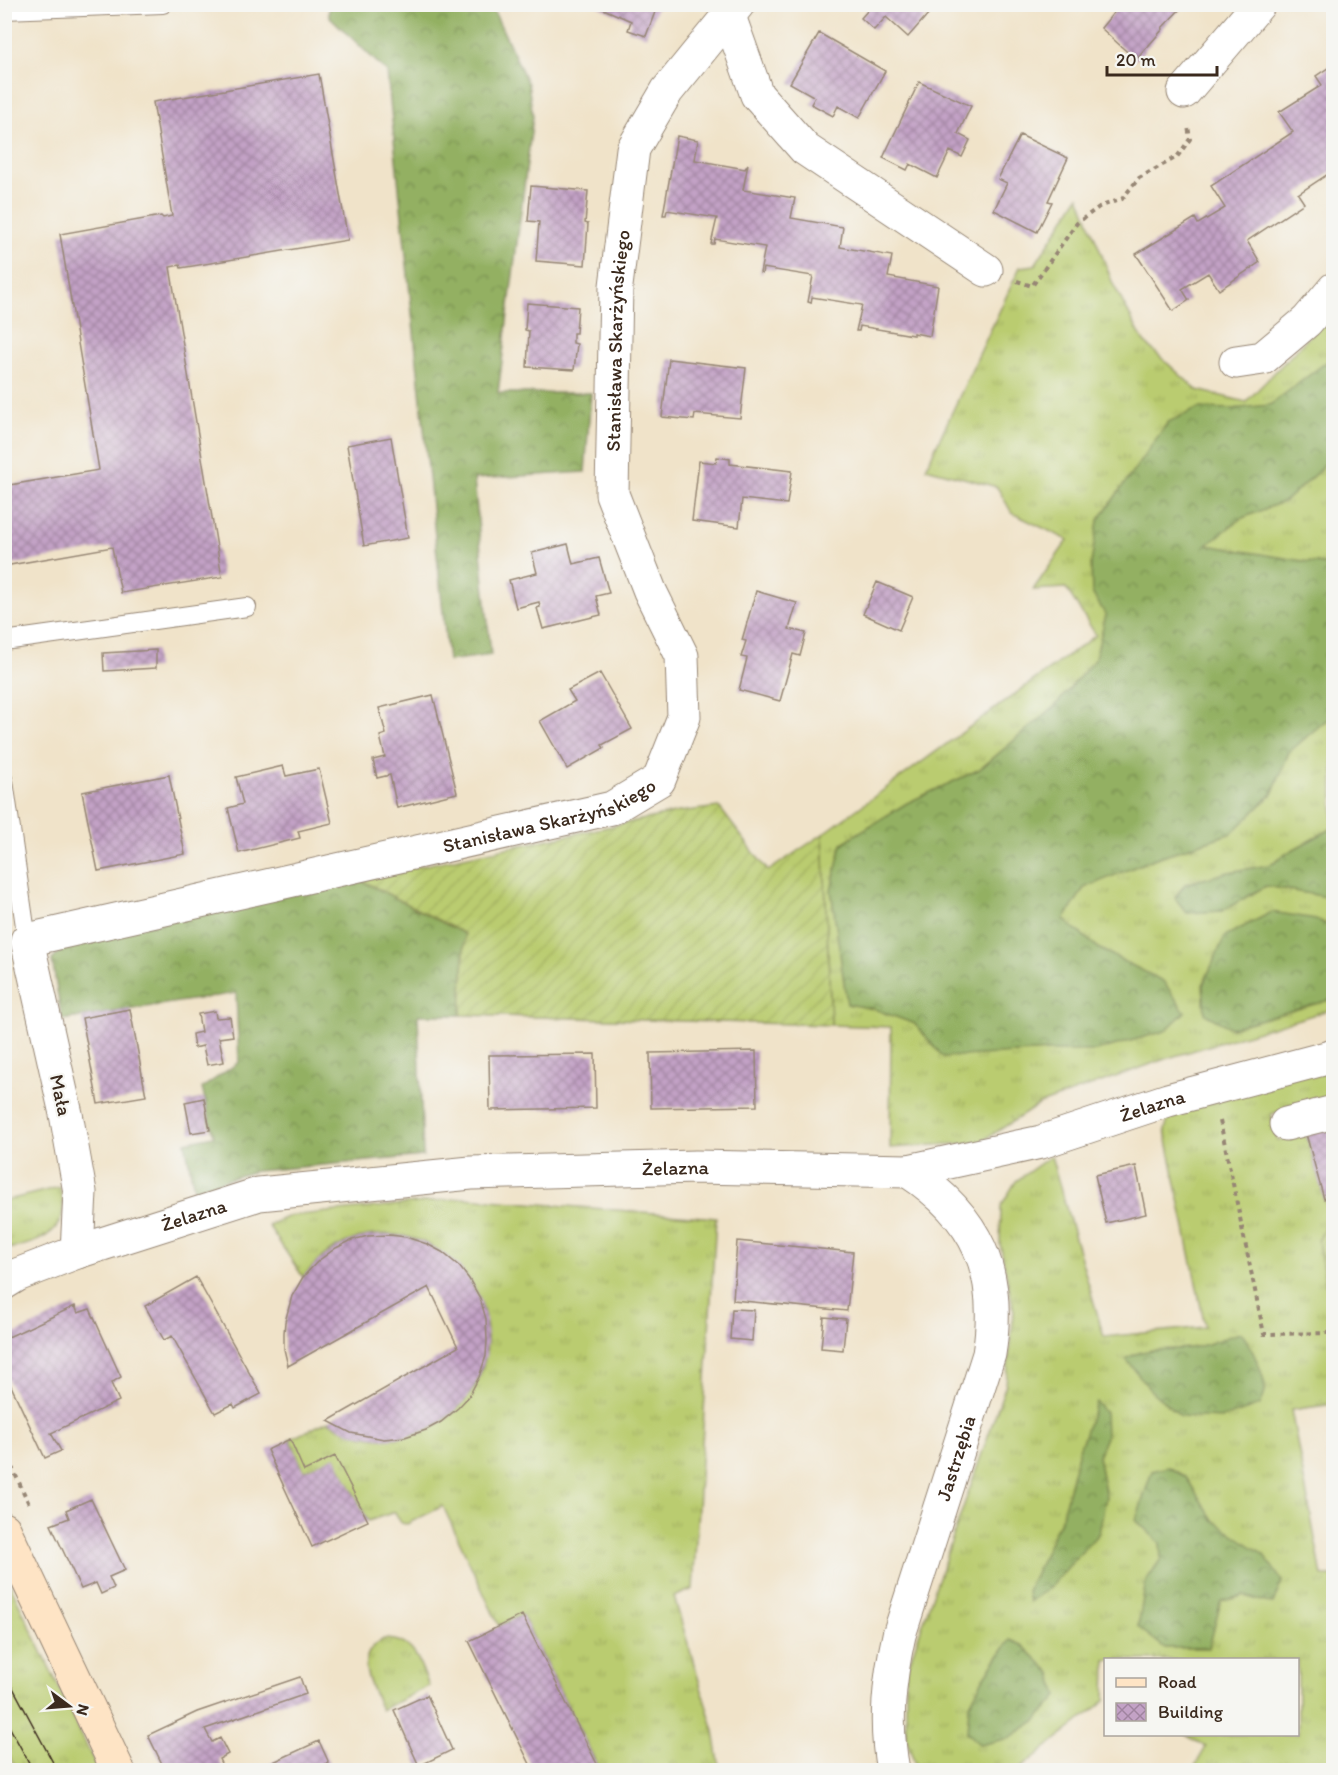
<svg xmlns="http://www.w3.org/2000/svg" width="1338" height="1775" viewBox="0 0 1338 1775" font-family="Itim,sans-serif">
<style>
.grass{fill:url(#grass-tufts);stroke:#7a7b47;stroke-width:1.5}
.forest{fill:url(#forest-crowns);stroke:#676d40;stroke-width:1.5}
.garden{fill:url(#garden-furrows);stroke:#7a7b47;stroke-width:1.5}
.building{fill:url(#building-cross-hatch)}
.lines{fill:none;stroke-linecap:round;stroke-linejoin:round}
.lane-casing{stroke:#968674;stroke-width:20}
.street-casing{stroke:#968674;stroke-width:35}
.secondary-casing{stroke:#968674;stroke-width:35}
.path{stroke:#968674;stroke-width:4;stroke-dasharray:4.5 4.5;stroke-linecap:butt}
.lane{stroke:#fff;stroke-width:18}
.street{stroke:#fff;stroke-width:33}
.secondary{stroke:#fee4c5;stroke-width:33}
.tram{stroke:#3b2a1e;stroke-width:1.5}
.labels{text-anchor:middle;stroke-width:4.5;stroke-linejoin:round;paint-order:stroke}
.street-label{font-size:20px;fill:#3b2a1e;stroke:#f6f6f2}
</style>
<defs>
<pattern id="grass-tufts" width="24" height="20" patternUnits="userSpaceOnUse" patternTransform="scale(1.5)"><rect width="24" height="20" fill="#bacc70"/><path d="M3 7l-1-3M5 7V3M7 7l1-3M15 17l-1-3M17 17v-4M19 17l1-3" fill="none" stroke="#a1af61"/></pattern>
<pattern id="forest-crowns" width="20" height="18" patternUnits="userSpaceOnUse" patternTransform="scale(1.5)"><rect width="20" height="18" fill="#93b062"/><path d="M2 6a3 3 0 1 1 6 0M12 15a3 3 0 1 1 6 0" fill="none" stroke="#798f50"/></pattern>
<pattern id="garden-furrows" width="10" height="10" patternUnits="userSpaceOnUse" patternTransform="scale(1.5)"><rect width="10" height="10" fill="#bacc70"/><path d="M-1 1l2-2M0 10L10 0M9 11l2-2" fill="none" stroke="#a1af61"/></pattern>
<pattern id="building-cross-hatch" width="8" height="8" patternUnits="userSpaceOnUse" patternTransform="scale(1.5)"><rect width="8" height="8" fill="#c3a2c6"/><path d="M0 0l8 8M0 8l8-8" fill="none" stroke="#a084a0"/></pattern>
</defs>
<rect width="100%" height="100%" fill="#f6f6f2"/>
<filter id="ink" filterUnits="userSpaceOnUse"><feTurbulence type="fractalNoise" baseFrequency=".0167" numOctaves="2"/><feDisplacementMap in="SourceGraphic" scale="12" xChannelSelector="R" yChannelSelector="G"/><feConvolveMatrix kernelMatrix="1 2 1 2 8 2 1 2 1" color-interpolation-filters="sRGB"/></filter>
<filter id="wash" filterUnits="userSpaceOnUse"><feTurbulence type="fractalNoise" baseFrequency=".008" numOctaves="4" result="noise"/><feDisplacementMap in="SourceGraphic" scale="24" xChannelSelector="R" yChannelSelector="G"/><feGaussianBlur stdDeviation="1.35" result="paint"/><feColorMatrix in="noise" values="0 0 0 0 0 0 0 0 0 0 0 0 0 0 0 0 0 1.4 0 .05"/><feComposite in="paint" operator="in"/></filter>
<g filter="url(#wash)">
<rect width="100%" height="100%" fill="#f0e3c9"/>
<path class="grass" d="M1079,196L1113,284L1144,342L1197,390L1246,402L1333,312V1009L1168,1058L1040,1104L981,1142L890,1148L891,1027L831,1025L823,834L1096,635L1066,588L1033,590L1068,540L1012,513L997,487L926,468L1020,267L1035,265Z
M1333,1063V1097L1271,1114L1278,1141L1306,1134L1329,1214L1325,1227L1318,1241L1326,1285L1333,1284V1404L1291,1410L1322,1576H1333V1763L1194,1768L1206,1747L1186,1735L1298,1734V1660H1106L1105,1701L1018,1770H917L906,1738V1672L1006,1384L1014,1311L1000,1244L1001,1206L1016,1181L1051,1156L1104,1337L1205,1327L1165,1130L1170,1111Z
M60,1187C61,1195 64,1203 63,1210C60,1238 27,1246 5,1249L4,1201Z
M465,1198L716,1218L693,1589L674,1597L714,1731L720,1770H600L522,1615L499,1626L443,1506L407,1524L401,1523L395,1512L368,1521L335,1457L304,1471L290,1439L328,1421C357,1439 391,1444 423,1431C446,1422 465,1405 476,1384C521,1293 421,1197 333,1249C321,1256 313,1267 303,1277L268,1225L289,1216Z
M4,1574H5L98,1770H17L5,1749Z
M384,1639C415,1638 419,1663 429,1686L381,1710C371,1684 351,1656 384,1639Z"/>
<path class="forest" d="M329,5H491L528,84L533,116L498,393H591L585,472L474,479L491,655L448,661L387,72L329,16Z
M1333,357V444L1322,468L1285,501L1240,519L1207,545L1333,566V718L1324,722L1289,752L1272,794L1232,833L1156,858L1084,888L1064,920L1100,949L1163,981L1185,1012L1165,1031L1096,1051H1051L943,1057L915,1024L874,1009L847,1004L831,890L842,843L907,803L980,769L1055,706L1095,659L1106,615L1092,593L1091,564L1098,521L1168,422L1199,408L1232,409L1270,405Z
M1331,829L1334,835L1333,898L1266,886L1222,911L1187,913L1175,898L1185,884L1229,872L1269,865L1292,850Z
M359,879L465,934L461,1015H418L423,1156L256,1171L194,1189L185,1142L214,1136L202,1088L239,1062L236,993L62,1020L52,960L70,942Z
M1272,912L1316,919L1333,928V999L1231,1028L1205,1014L1203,985L1225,936Z
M1241,1333C1250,1343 1266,1377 1265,1391C1265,1395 1262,1400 1260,1405L1223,1418L1181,1416L1152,1392L1126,1359C1148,1344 1175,1353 1200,1346C1214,1343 1226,1336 1241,1333Z
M1096,1402L1105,1413L1106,1437L1098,1456L1106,1497L1099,1533L1049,1588L1029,1602L1027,1591L1062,1516L1079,1450Z
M1168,1467L1186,1477L1213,1520L1264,1555L1282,1581L1273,1604L1244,1596L1221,1601L1209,1648H1165L1138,1627L1146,1581L1161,1559L1160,1543L1136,1520L1152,1471Z
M1010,1640L1022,1645L1051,1673L1058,1696L1037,1720L1009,1738L980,1745L967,1733L969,1706L983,1679Z"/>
<path class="garden" d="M719,807L768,871L823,834L831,1025L461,1015L465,934L359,879L679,812Z
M1333,1197V1284L1326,1286L1318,1241C1328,1223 1331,1219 1324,1199Z"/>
<g id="blocks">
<path class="building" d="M600,4H658L646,36L628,30L631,21L599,7Z
M862,4H937L908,37L886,17L874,30L861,18L868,10Z
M1121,4H1185L1162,28L1163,29L1136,60L1101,28Z
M819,33L885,71L859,118L838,106L833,116L811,104L815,97L790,83Z
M1334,64V170L1298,194L1304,203L1247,241L1260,262L1219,290L1208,273L1182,289L1189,300L1173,311L1136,254L1195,218L1198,224L1225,208L1211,186L1293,132L1279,112L1322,85L1316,76Z
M319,74L348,240L181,268L180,265L170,267L222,577L121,593L112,547L4,566V486L99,470L60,234L161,216L163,218L172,216L153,102Z
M919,82L971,106L958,134L970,140L962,157L950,151L937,178L910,164L907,170L883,158Z
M1020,135L1068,158L1048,201L1052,202L1037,232L994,210L1007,183L998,179Z
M677,136L698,140L695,160L745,169L748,164L743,190L795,198L791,218L843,227L840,247L892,256L888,277L938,286L930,336L913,333V335L860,326L859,331H856L862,305L812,297L811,303L808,302L813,276L763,268L762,274L760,273L765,247L715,239L714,244H711L717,218L667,210L666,215H663Z
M531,186L588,191L585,223L588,224L585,265L536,261L539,222L528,221Z
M527,303L578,307L576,333H573V343L577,344L574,370L527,367L529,331L525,330Z
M669,359L746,368L740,418L695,414L694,420L662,417Z
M391,437L408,538L364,546L347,445Z
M717,457L730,459V464L792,471L787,504L742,499L739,527L692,521L699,461L716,463Z
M568,544L573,564L599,558L609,593L596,596L601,615L543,629L537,608L540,607L539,602L516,608L509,580L537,573L532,553Z
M877,582L913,597L899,630L863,614Z
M756,591L797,603L789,629L806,633L800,656L793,654L780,701L739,690L747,658L741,657L746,641L742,640Z
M156,650V668L104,671L103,653Z
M600,673L632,729L602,745L604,748L567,769L540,721L575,701L568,690Z
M433,695L457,793L397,808L390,775L377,778L373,760L385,757L380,736L386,734L379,708Z
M283,766L286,776L319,769L332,823L298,831L300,838L239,853L228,808L243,804L236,777Z
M169,775L185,854L98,871L82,792Z
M130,1009L146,1096L98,1104L82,1018Z
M215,1011L216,1018L230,1017L233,1036L219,1038L224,1062L207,1065L203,1046L194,1048L192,1034L201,1032L198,1014Z
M756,1051L757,1106L651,1108L650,1053Z
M595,1054L596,1108L490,1110L489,1055Z
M204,1098L210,1130L191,1133L185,1102Z
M1334,1127V1197L1324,1199L1306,1134Z
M1136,1166L1146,1214L1106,1223L1095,1175Z
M390,1235L406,1237L427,1244L442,1252L459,1266L469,1279L480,1298L486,1319L487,1340L486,1356L479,1377L469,1396L458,1408L441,1422L426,1430L405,1437L384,1439L351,1433L328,1421L458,1347L429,1287L288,1366L284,1349V1333L285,1322L292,1296L303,1277L318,1261L336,1248L352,1240L368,1236Z
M737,1241L853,1252L847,1311L733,1300Z
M196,1277L261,1394L235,1408L233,1404L215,1413L172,1336L164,1340L145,1306Z
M75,1306L78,1313L90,1309L121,1377L111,1383L119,1401L51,1433L61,1451L45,1458L4,1371V1339Z
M732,1309L754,1310L752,1341L730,1339Z
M824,1317L846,1319L843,1350L821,1348Z
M290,1439L304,1471L335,1456L368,1521L312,1547L267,1450Z
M91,1499L125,1570L109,1577L114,1588L101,1594L96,1583L81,1589L51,1525L69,1518L66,1510Z
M522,1615L600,1770H533L469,1641Z
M300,1677L306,1694L205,1729L212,1742L220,1738L228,1754L219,1759L224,1770H165L148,1735L197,1712Z
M427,1695L452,1750L419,1766L394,1710Z
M319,1741L329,1763L313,1770H256Z"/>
</g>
</g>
<g filter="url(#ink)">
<use href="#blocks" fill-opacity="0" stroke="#968674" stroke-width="1.5"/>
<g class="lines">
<defs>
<path id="lane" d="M4,10L163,4
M4,641L247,607
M4,781L27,940"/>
<g id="street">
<path d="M729,16L757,95L805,149L986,270"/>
<path d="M1184,92L1259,4"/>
<path d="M1236,362L1263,358L1307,321L1334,289"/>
<path d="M1286,1124L1334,1112"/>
<path id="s1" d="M77,1252L80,1192L66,1114L27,940L612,808L659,780L684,717L682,656L650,591L612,494L616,286L633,149L667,91L738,4"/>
<path id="s2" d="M4,1283L17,1275L77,1252L259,1194L471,1173L696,1167L908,1171L1041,1142L1168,1100L1334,1056"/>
<path id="s3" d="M893,1770C884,1724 889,1680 899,1635L989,1354C1002,1272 978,1217 908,1171"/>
</g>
<path id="secondary" d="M4,1529L118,1770"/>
</defs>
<use href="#lane" class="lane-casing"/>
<use href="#street" class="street-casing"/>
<use href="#secondary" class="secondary-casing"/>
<path class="path" d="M1017,281L1032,286L1077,223L1099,207L1122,199L1139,178L1177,157L1190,139L1188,126
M1220,1121L1264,1334L1334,1333
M4,1450L29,1504"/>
<use href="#lane" class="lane"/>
<use href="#street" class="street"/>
<use href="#secondary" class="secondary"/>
<path class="tram" d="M4,1671L57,1770
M4,1717L33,1770"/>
</g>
</g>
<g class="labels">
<g class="street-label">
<text dy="7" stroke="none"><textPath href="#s1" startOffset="1431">Stanisława Skarżyńskiego</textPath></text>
<text dy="7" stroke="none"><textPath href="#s1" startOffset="855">Stanisława Skarżyńskiego</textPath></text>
<text transform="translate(61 1095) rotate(78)" y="7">Mała</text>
<text dy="7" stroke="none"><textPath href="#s2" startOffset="1174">Żelazna</textPath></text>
<text dy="7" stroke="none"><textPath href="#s2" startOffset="688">Żelazna</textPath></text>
<text dy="7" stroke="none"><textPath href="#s2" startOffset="202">Żelazna</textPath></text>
<text dy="7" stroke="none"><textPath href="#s3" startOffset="322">Jastrzębia</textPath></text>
</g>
</g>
<rect width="1338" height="1775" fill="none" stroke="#f6f6f2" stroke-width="24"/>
<rect x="1104" y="1658" width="195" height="78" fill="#f6f6f2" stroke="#aba49d" stroke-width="1.5"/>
<rect x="1116" y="1678" width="30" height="9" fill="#fee4c5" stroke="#aba49d" stroke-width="1.5"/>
<text x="1158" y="1688" font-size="18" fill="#3b2a1e">Road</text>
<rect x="1116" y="1703" width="30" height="18" fill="url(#building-cross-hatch)" stroke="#aba49d" stroke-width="1.5"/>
<text x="1158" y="1718" font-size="18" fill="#3b2a1e">Building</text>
<g transform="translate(69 1706) rotate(106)" stroke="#f6f6f2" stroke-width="4.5" paint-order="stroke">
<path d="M0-4.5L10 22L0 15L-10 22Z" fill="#3b2a1e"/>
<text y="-9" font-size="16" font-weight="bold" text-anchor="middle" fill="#3b2a1e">N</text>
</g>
<path d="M1107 66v9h110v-9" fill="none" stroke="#3b2a1e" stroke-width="3"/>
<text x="1116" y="66" font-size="18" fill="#3b2a1e" stroke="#f6f6f2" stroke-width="4.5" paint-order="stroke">20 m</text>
</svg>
